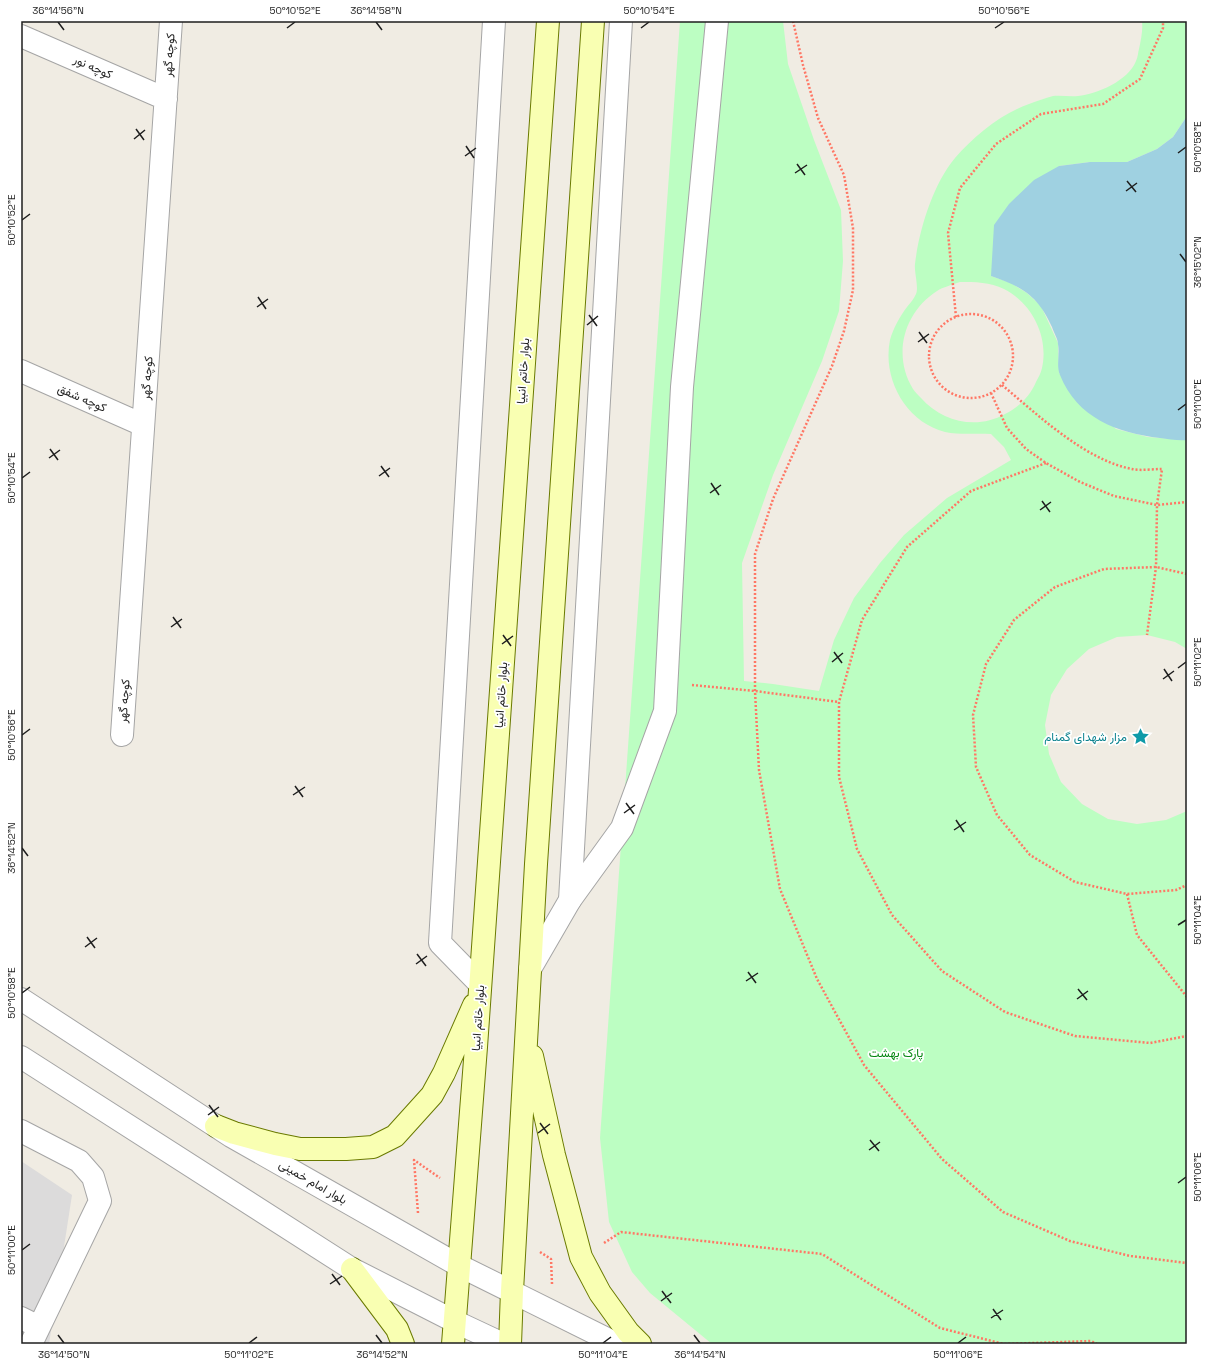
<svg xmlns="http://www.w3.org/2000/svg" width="1208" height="1365" viewBox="0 0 1208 1365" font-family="'Space Grotesk',Vazirmatn,sans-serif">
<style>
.residential{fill:#dcdbdb}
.park{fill:#bcfec2;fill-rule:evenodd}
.water{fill:#9fd1e1}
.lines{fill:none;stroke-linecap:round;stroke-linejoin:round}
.minor-casing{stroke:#a5a5a5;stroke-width:24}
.tertiary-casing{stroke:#a5a5a5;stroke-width:24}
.secondary-casing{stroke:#6a7a00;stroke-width:24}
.path{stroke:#ff7765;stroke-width:2.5;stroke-dasharray:2 2;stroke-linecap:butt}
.minor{stroke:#fff;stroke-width:22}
.tertiary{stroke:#fff;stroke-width:22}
.secondary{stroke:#f9ffb2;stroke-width:22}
.ticks{fill:none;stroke:#1e1e1e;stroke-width:1.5}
.labels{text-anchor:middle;stroke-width:3.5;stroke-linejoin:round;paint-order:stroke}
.street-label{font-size:12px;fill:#1e1e1e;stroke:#fff}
.culture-label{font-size:12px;fill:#0d838f;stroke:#fff;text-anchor:end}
.park-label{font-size:12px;fill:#02850f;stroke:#fff}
.neatline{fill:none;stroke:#1e1e1e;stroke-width:1.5}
.ticks-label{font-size:10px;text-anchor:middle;fill:#1e1e1e}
</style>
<rect width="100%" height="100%" fill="#f0ece3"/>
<path class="residential" d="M21,1161L72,1195L49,1344H21Z"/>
<path class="park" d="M680,21H783L788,64L814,140L841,210L843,261L839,311L822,361L773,475L742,563L744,681L773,684L819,691L834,640L854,598L880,563L904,535L947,498L1011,460L1004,447L991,434C977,433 959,435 945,432C906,422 882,379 890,340C893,329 900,316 907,307C910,303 914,299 916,294C919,287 914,272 915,264C919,230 933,184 955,158C975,135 1001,114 1029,104C1037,101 1045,98 1053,96C1061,95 1070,97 1078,96C1097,94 1128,81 1136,61C1138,57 1138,52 1139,49C1141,40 1143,30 1142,21H1187V116L1173,137L1157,149L1127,162H1090L1059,166L991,276L1011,283L1027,293L1041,306L1058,343L1059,373L1116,429L1148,437L1187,440V649L1175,642L1147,635L1117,637L1089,649L1067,669L1051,695L1045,725L1049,754L1061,782L1082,804L1108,819L1137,824L1166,820L1187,811V1344H712L650,1293L632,1272L609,1222L600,1138ZM960,282C975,282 990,282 1004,289C1032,303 1049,337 1042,368C1041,373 1038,378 1036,382C1030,396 1019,407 1005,414C977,430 942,422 921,398C918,395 915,392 913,389C892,355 904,312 937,291C943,287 952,285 960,282Z"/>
<path class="water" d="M1187,116V440C1178,441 1169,439 1160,438C1117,433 1077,418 1060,375C1056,366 1060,354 1058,344C1058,339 1054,333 1052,327C1038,296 1023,287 991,276L994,225L1009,204L1034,180L1059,166L1090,162H1127L1157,149L1173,137Z"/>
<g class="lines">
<defs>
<path id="minor" d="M21,36L166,99
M21,371L143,425
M122,735L171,21
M570,900L622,828L665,711L682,387L717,21
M21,1131L79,1161L93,1177L100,1201L31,1344
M21,1318L39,1327"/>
<path id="tertiary" d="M530,969L570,900L621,21
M480,984L440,943L494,21
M21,999L231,1136L458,1265L617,1344
M21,1057L352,1269L454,1321L503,1344"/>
<path id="secondary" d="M532,1056L554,1155L581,1257L600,1293L628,1332L640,1344
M216,1126L234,1133L275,1144L300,1149H346L373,1147L395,1136L432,1095L444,1073L474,1005
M352,1269L397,1329L403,1344
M453,1344L476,1047L548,21
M510,1344L512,1291L536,864L593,21"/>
</defs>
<use href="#minor" class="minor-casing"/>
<use href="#tertiary" class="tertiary-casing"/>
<use href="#secondary" class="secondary-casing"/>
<path class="path" d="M793,21L803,65L818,118L844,175L853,228V290L844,331L832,366L773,499L755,554V691L759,770L780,889L817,979L864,1065L942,1159L1003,1212L1070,1241L1130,1256L1187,1263
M929 356a42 42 0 1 1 84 0a42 42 0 1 1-84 0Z
M956,317L948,233L960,188L996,144L1041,114L1103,104L1140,79L1163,28V21
M1002,385C1038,415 1085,460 1132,469C1141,471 1153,469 1162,469L1157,505L1156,567L1147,635
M991,393L1007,428L1026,449L1046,463L1080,482L1114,496L1157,505L1187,502
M1046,463L971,491L907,547L862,620L839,702V777L857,849L892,915L942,971L1005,1012L1075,1036L1150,1043L1187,1036
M1187,574L1156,567L1104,569L1055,587L1014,620L986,664L973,715L976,767L997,815L1030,855L1075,882L1127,894L1176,890L1187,885
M692,685L755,691L839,702
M1127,894L1137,935L1187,997
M418,1213L414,1160L440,1178
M604,1243L621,1232L822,1254L940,1328L1004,1344L1091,1341L1097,1344
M540,1252L551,1259L552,1284"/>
<use href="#minor" class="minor"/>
<use href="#tertiary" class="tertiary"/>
<use href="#secondary" class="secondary"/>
</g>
<path class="ticks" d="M58,22L64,30M376,22L382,30M287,28L295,22M641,28L649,22M995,28L1004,22M136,129L144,140M134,139L145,130M466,146L474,158M1178,153L1186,147M465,156L476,148M797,164L805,175M795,173L807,165M1127,181L1136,192M1126,191L1137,183M22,220L30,214M1180,254L1186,262M258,297L266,309M257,307L268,299M589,315L597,326M587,325L598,316M919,332L927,343M918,342L929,334M1178,410L1186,404M50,449L58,460M49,458L60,450M381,466L389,477M379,476L390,468M22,478L30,472M711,483L719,495M710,493L721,485M1042,501L1050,512M1040,510L1051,502M173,617L181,628M171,627L182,619M503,635L511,646M502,644L513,636M834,652L842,663M832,662L843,653M1178,668L1186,662M1164,669L1172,681M1163,679L1174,671M22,735L30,729M295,786L303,797M293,795L305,787M626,803L634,814M624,813L635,805M956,820L964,832M954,830L966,822M22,848L28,856M1178,925L1186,920M87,937L95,948M85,947L97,938M417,954L426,966M416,964L427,956M748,972L756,983M746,981L758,973M1078,989L1087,1000M22,993L30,987M1077,999L1088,991M209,1105L218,1117M208,1115L219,1107M540,1123L548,1134M538,1133L550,1124M870,1140L879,1151M869,1150L880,1142M1178,1183L1186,1177M22,1250L30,1244M332,1274L340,1285M330,1284L342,1276M662,1291L671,1303M661,1301L672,1293M993,1309L1001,1320M991,1318L1003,1310M58,1335L64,1343M376,1335L382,1343M694,1335L700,1343M249,1343L257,1337M603,1343L611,1337M958,1343L966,1337"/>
<defs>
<symbol id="sight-bare" viewBox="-9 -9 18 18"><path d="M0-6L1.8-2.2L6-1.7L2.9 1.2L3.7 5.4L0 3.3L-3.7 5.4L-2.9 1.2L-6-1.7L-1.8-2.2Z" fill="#0f9aa8" stroke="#fff" stroke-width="2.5" paint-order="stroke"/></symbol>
</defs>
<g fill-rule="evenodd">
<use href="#sight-bare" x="1128" y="724" width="25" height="25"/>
</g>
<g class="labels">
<g class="street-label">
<text transform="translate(169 55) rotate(-86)" y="4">کوچه گهر</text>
<text transform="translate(93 67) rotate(24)" y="4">کوچه نور</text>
<text transform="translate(523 371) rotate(-86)" y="4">بلوار خاتم انبیا</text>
<text transform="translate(147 378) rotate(-86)" y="4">کوچه گهر</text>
<text transform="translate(82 398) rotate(24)" y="4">کوچه شفق</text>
<text transform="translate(501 695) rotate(-86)" y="4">بلوار خاتم انبیا</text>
<text transform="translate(124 701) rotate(-86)" y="4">کوچه گهر</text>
<text transform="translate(478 1018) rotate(-86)" y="4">بلوار خاتم انبیا</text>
<text transform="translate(313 1182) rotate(30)" y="4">بلوار امام خمینی</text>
</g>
<g class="culture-label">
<text x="1127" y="741">مزار شهدای گمنام</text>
</g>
<g class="park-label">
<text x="896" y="1057">پارک بهشت</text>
</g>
</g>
<rect width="1208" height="1365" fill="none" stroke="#ffffff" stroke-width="44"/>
<rect x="22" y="22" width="1164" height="1321" class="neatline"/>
<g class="ticks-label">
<text x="58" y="14">36°14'56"N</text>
<text x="295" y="14">50°10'52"E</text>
<text x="376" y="14">36°14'58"N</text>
<text x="649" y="14">50°10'54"E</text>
<text x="1004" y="14">50°10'56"E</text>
<text transform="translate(1197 147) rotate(-90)" y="4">50°10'58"E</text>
<text transform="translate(11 220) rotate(-90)" y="4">50°10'52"E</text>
<text transform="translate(1197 262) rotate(-90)" y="4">36°15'02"N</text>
<text transform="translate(1197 404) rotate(-90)" y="4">50°11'00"E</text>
<text transform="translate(11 478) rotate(-90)" y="4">50°10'54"E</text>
<text transform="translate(1197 662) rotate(-90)" y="4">50°11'02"E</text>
<text transform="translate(11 735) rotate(-90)" y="4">50°10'56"E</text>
<text transform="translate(11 848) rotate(-90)" y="4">36°14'52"N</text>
<text transform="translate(1197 920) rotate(-90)" y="4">50°11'04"E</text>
<text transform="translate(11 993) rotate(-90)" y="4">50°10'58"E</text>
<text transform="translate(1197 1177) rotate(-90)" y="4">50°11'06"E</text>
<text transform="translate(11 1250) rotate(-90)" y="4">50°11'00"E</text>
<text x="64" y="1358">36°14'50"N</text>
<text x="249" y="1358">50°11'02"E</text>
<text x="382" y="1358">36°14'52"N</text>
<text x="603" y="1358">50°11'04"E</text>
<text x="700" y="1358">36°14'54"N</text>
<text x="958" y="1358">50°11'06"E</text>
</g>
</svg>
